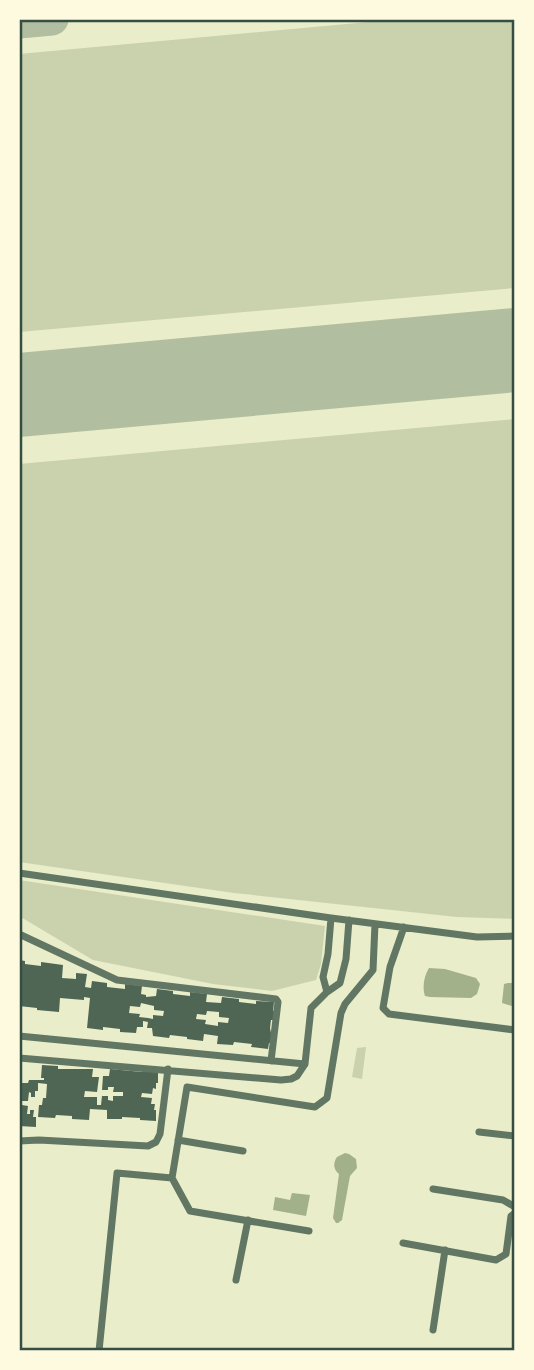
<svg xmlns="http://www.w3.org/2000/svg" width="534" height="1370" viewBox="0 0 534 1370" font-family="Rubik,sans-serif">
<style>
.green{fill:#cad2ad}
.water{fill:#a3b18a}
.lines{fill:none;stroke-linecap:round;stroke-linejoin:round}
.taxiway{stroke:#b2bea0;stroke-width:33}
.runway{stroke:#b2bea0;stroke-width:84}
.building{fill:#4f6655;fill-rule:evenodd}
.minor{stroke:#617663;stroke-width:7}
.neatline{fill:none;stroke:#344e41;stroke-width:2.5}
</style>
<rect width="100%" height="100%" fill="#e9edc9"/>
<path class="green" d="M401,19H515V288L19,332V54Z
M515,419V919L457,917L234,893L19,862V464Z
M19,880L325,926L321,964L316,980L272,991L213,984L93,960L19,916Z
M366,1047L362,1079L352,1077L357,1048Z"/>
<path class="water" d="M429,968L445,969L476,978L480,984L477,994L471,998L430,997L425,996C422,987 424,976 429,968Z
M508,983H515V1007L502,1003L504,984Z
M345,1153L349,1154L356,1159L357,1168L350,1176L342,1220L338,1223H336L333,1218L339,1174C333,1169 333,1163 337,1157Z
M292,1193L310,1195L306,1216L273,1210L275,1197L290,1200Z"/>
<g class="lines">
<path class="taxiway" d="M19,22L52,19"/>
<path class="runway" d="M19,395L515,350"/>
</g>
<path class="building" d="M19,960L25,961V964L41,966V962L63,965L62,978L76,979V973L87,974L85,987L91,988L92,981L107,983V987L125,989V984L142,986L141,994L146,995V997L156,996L157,989L173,991V994L190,996V992L207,994L206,1002L221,1003L222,997L239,999V1002L256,1004V1001L274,1002L273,1011H276L275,1020H271L270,1028L273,1043H269L268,1049L251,1047L252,1044L234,1042L233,1045L217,1044L218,1036L204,1034L203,1041L187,1039V1037L170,1035L169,1038L153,1036L152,1028H147L148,1022L143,1021V1027H137L136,1033L120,1032V1029L103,1027V1030L87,1028L90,998L84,997V1000L60,998L59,1012L37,1010V1008L19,1006ZM141,1003L154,1006V1010L164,1011L163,1016L153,1015V1019L148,1018L139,1017L140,1014L129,1013L130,1006L140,1007ZM207,1011L219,1012V1017L229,1018L228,1023L218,1022V1026L205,1024L206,1020L196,1019L197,1014L206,1015Z
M42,1065L58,1066V1069H93L92,1077H99L97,1092L85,1091L84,1097H97V1105H101L102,1096H108V1100L113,1101V1096H123V1092H113L114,1087H108V1090H102L103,1076H109L110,1069L142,1072L158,1071V1083H156V1089L153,1088L152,1094L142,1093L141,1097L152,1098L151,1104H155L154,1110H156V1121L140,1120V1118L122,1117V1119H107V1110L90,1109L89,1120L72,1119V1116L56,1115L55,1118L38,1117L39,1105H42L43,1098H46L47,1084L38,1083V1091H35V1097H31V1093L29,1092L28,1101H22V1105L28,1106L27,1114H30V1110H34L33,1117H36V1127L19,1126V1083H28L29,1080H44V1078H41Z"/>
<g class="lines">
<path class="minor" d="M19,873L331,918L477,937L515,936
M331,918L328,954L323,977L327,992L340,983L346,959L349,920
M404,927L390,967L383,1008L389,1014L515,1030
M19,934L117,980L276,999L278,1002L271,1061
M19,1036L305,1064
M19,1058L281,1080L291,1079L297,1076L305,1064L311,1008L327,992
M479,1132L515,1136
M178,1140L243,1151
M19,1141L39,1140L148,1146L156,1142L160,1134L168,1069
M172,1178L190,1211L309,1231
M433,1189L503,1200L515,1207
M403,1243L496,1260L506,1254L511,1216L515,1213
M236,1280L248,1220
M433,1330L445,1250
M99,1351L117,1173L172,1178L187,1087L315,1107L327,1098L341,1013L345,1004L373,970L375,924"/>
</g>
<rect width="534" height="1370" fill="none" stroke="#fefae0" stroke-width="42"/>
<rect x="21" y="21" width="492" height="1328" class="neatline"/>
</svg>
